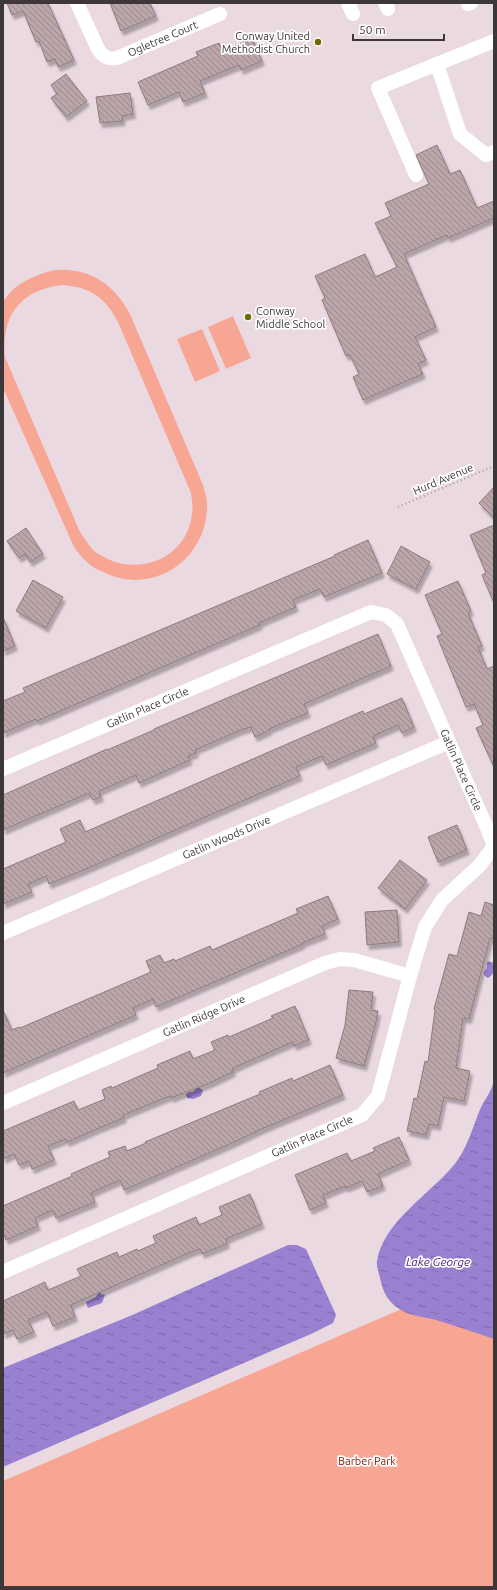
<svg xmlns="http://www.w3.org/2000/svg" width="497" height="1590" viewBox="0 0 497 1590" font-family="Ubuntu,sans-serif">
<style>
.green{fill:#f8a694;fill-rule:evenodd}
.water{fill:url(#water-ripples)}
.building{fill:url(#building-back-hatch);stroke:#8e7b7e;filter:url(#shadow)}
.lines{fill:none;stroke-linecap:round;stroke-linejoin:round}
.path{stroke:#a2959b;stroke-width:2;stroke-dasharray:1 3;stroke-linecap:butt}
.minor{stroke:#fff;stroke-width:14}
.poi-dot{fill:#716901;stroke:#fff;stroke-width:1.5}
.labels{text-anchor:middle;stroke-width:3.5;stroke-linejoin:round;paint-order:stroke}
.poi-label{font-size:11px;fill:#3e373a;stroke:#fff;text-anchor:end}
.street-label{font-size:11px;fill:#3e373a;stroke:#fff}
.park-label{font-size:11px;fill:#861802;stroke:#fff}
.water-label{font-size:12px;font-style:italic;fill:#4d2886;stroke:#fff}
</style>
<defs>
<pattern id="water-ripples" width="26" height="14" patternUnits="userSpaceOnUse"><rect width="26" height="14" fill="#9980d0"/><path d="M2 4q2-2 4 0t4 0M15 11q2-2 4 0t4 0" fill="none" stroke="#7e6aaa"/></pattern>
<pattern id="building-back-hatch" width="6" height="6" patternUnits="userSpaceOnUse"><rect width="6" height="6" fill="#baa6a9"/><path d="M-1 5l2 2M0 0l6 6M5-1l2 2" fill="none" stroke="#99888b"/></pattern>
<filter id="shadow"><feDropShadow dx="2.5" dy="4.5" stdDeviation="1" flood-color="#0004"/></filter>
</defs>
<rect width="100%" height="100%" fill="#ebd9e2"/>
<path class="green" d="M54,270C90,268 113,283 130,314L203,485C205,493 208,501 207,509C205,559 156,593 110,575C101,571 92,568 86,561C81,557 78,552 74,547L3,388V302C15,283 33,276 54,270ZM62,285C90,287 105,297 118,322L191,493C192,500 193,507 192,514C187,559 137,578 100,555C91,550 86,540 80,532L5,357C1,316 20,290 62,285Z
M233,316L251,358L226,369L208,327Z
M202,329L220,371L195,382L177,339Z
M494,1269V1587H3V1481Z"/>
<path class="water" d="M489,961L493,963C495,969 494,975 488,978L484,975V972L487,968V963Z
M494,1080V1339C475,1332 455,1326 436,1320C425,1317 410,1316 401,1310C388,1302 383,1293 380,1278C379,1273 376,1266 377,1261C383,1222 431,1193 454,1165C466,1150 472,1130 479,1112C483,1101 492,1092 494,1080Z
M197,1087L203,1090L201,1096L193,1099L187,1098L186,1094L189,1092H193Z
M288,1245H297L306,1249L336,1315L333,1323L311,1334L3,1467V1368L130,1316Z
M100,1292L102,1295L104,1294L105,1295L102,1303L88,1308L86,1302L96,1297L98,1293Z"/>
<path class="building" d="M7,3H48L74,60L58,67L55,59L47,62L39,41L36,42L23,11L12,15Z
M110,3H150L156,16L121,31Z
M252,38L262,61L241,70L239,65L200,81L205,93L183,102L179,92L148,105L138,82L198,56L196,52L219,43L223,51Z
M66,74L87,101L66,117L51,98L57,94L51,85Z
M130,93L133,114L122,116L123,121L100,123L96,97Z
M437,145L450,174L460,170L477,208L494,201V218L448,238L447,235L404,254L436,327L415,337L426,360L418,364L423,374L363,400L353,377L359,374L350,355L346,356L322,300L325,298L315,276L365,254L375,277L397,267L375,223L391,216L385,203L429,184L416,155Z
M494,487V518L479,503Z
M494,525V603L482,575L486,573L470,535Z
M26,528L43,554L30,562L25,554L19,558L7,541Z
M368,540L382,573L324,597L320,589L293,600L296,607L259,623L260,625L37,721L36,719L3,733V701L25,692L23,688L335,556L334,555Z
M401,546L430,562L416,589L387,574Z
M33,580L63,597L46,628L16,611Z
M458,581L471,611L468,613L482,646L478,647L487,669L494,666V767L476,728L483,725L474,704L466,707L437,636L442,634L425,595Z
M3,617L15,646L3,651Z
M378,634L391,666L304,704L308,713L269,729L270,730L255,737L251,727L241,730L195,750L196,753L188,756L190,760L139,783L136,775L99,791L101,797L93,800L89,793L3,830V795L107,749V750L154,730V729Z
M402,698L414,727L402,733L398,725L373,736L376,743L326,765L322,756L296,767L300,776L79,872L49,884L46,876L28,884L32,892L3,904V869L66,842L60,829L80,820L85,832L363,711L364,714Z
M457,825L467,850L438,862L428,837Z
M400,860L427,880L405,909L378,888Z
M328,896L338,919L322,926L325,934L302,943L303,944L156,1007L153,999L133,1008L136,1015L3,1073V1010L12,1030L19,1027L20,1028L151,972L146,961L160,955L164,963L174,959L175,961L210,946L212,950L298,913L296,909Z
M485,902L494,905V939L490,938L469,1019L463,1018L456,1068L470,1071L464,1101L444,1097L438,1126L429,1124L426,1135L407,1131L414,1098L417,1099L425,1061L428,1062L435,1010L434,1009L449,954L457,956L469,912L481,916Z
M397,910L399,942L367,945L365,912Z
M349,990L373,992L371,1010L378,1011L376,1022L364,1066L336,1058L345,1025Z
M295,1006L309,1040L294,1046L293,1042L240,1065L232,1069L233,1072L210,1083L171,1098L170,1096L123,1115L124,1118L97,1129L67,1142L66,1139L48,1146L54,1160L32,1169L29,1161L19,1165L14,1154L3,1159V1131L74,1101L78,1110L105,1099L102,1090L111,1086L112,1088L158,1068L157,1065L190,1051L193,1059L215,1050L211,1042L228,1035L229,1037L273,1018L271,1016Z
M330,1065L343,1095L264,1128L230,1144L124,1190L120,1180L91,1193L95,1202L56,1218L53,1210L35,1218L38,1226L6,1240L3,1232V1206L72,1176L71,1174L110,1157L108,1152L125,1146L127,1151L146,1143L145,1142L260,1094L259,1092L292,1078L293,1081Z
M399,1137L409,1160L378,1174L383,1186L367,1192L362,1181L346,1188L345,1186L323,1195L326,1203L310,1210L295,1175L347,1153L351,1161L375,1151L373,1148Z
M250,1194L262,1224L226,1239L227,1244L202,1254L200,1249L191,1252L71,1305L75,1317L53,1326L47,1312L28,1320L34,1332L17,1339L13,1330L3,1334V1301L45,1282L48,1290L81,1276L77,1269L117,1252L119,1257L137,1249L138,1251L156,1243L153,1236L196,1217L199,1225L222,1215L219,1207Z"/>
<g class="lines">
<path class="path" d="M398,507L494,466"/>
<g class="minor">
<path id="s1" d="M77,3L98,49C103,57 108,60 117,58L220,14"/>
<path d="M348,3L353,14"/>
<path d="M385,3L388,9"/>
<path d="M468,4L471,3"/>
<path d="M494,41L437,64L460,134L486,155L494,152"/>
<path d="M416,175L378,88L437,64"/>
<path id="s2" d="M3,769L371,612L386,615L397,624L487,828L494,846L480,865L442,900L425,927L410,976L378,1096L362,1115L3,1272"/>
<path id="s3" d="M3,933L449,742"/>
<path id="s4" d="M3,1103L325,963L340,959L354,960L410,976"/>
</g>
</g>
<g class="poi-dot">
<circle cx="318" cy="42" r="4"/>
<circle cx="248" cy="317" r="4"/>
</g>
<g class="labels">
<g class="poi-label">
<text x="310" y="40">Conway United<tspan x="310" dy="13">Methodist Church</tspan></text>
<text x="256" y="315" text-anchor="start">Conway<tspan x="256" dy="13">Middle School</tspan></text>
</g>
<g class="street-label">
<text dy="4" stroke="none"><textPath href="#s1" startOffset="123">Ogletree Court</textPath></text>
<text transform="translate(443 479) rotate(-23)" y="4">Hurd Avenue</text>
<text dy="4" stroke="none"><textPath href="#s2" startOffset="157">Gatlin Place Circle</textPath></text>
<text dy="4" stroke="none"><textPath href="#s2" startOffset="589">Gatlin Place Circle</textPath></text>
<text dy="4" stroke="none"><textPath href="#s3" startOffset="243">Gatlin Woods Drive</textPath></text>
<text dy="4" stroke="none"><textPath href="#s4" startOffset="219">Gatlin Ridge Drive</textPath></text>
<text transform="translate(312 1136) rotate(-24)" y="4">Gatlin Place Circle</text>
</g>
<g class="park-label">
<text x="367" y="1465">Barber Park</text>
</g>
<g class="water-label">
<text x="438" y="1266">Lake George</text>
</g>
</g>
<rect width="497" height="1590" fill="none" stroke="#3e373a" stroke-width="8"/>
<path d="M353 34v6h91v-6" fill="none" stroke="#3e373a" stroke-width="2"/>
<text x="359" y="34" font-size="12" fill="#3e373a" stroke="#ffffff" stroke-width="3" paint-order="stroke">50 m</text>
</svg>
